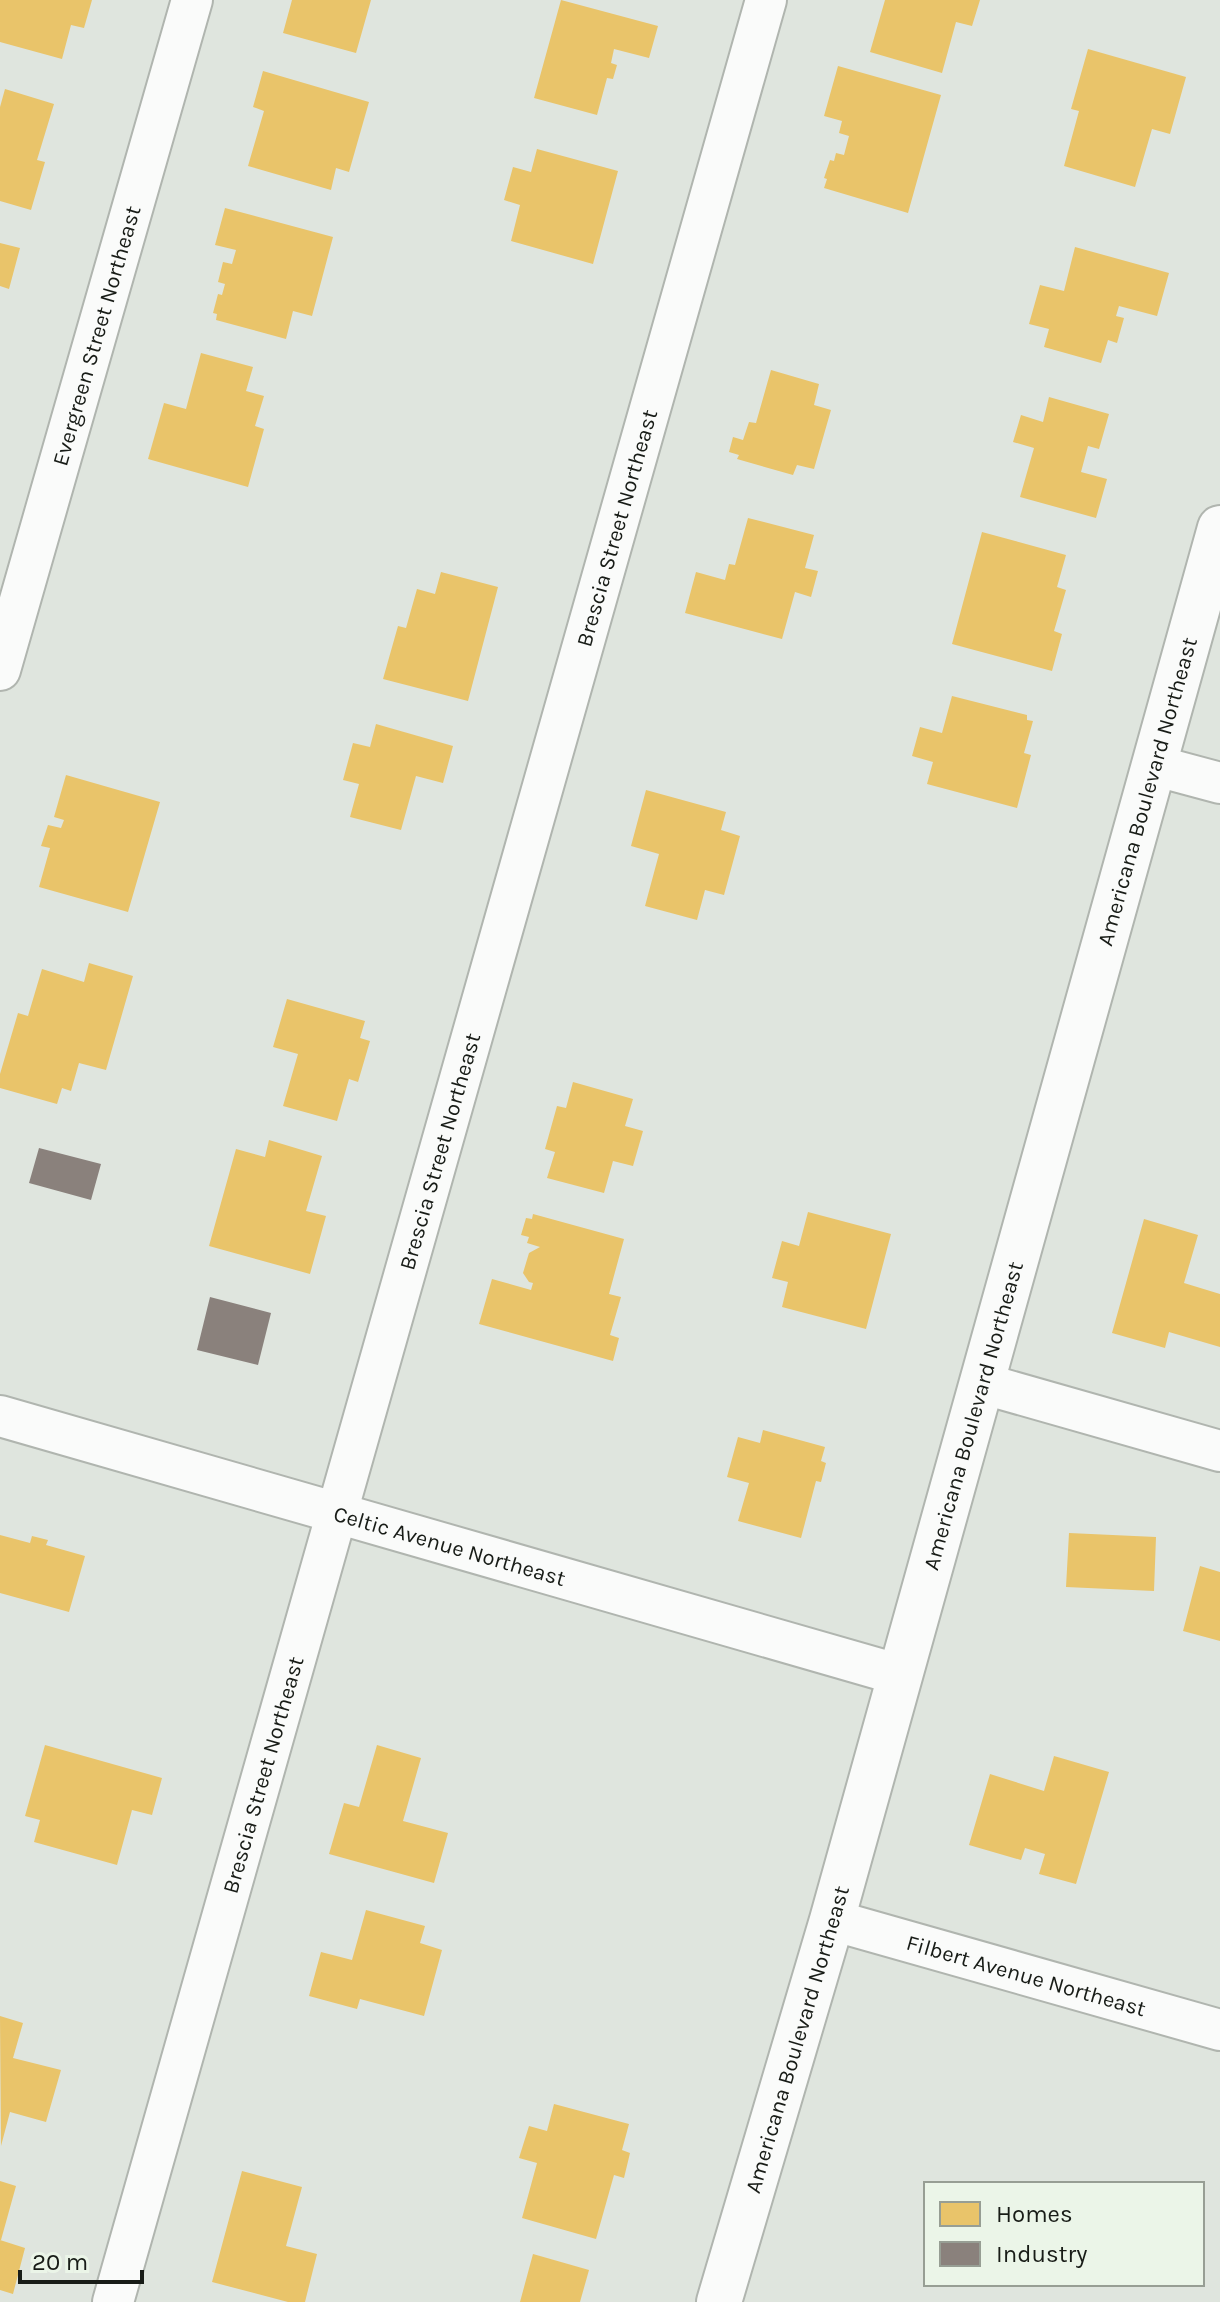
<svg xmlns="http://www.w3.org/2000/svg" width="1220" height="2302" viewBox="0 0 1220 2302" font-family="Karla,sans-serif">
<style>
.homes{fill:#e9c46a}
.industry{fill:#8a817c}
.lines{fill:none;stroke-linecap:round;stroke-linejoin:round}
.street-casing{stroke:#b0b5af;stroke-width:44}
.secondary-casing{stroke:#b0b5af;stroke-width:48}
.street{stroke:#fafbfa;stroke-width:40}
.secondary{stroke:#fafbfa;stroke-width:44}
.labels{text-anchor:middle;stroke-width:8;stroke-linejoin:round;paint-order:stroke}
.street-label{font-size:22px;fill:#181c17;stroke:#ebf5e8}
</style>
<rect width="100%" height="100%" fill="#dfe5de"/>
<path class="homes" d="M0,0H92L84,28L71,25L62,59L0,42Z
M292,0H371L356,53L283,33Z
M561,0L658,26L649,58L614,49L611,63L617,65L613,79L607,78L597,115L534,98Z
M885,0H980L972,26L956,22L942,73L870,52Z
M1088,49L1186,77L1170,134L1152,129L1135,187L1064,166L1079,111L1071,109Z
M838,66L941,95L908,213L824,188L827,179L824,178L830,160L834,161L836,153L844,155L849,136L839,133L842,121L824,116Z
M263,71L369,102L349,172L336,168L331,190L248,166L264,111L253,107Z
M5,89L54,104L37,160L45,162L31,210L0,201V107Z
M537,149L618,171L593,264L511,241L520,205L504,200L513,167L531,172Z
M225,208L333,237L312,316L293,311L286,339L216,320L217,314L213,313L218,294L222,295L225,284L218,282L223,262L232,264L236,250L215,245Z
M0,243L20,248L9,289L0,286Z
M1075,247L1169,273L1157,316L1119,306L1116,316L1124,318L1117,343L1108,340L1101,363L1044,347L1049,329L1029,324L1040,285L1064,291Z
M201,353L253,367L246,391L264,396L255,426L264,429L248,487L148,459L164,403L186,409Z
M771,370L819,384L814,405L831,410L814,469L797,465L793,475L737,459L739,455L729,452L733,437L743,440L749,422L756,423Z
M1049,397L1109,414L1099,449L1088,446L1081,472L1107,479L1096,518L1020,497L1034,448L1013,442L1021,415L1043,422Z
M748,518L814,535L805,568L818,571L811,597L795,592L782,639L685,613L696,572L725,580L729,564L735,565Z
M982,532L1066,555L1057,587L1066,590L1054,631L1062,634L1052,671L952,644Z
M441,572L498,587L468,701L383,679L398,626L406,628L417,589L435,594Z
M952,696L1027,715V720L1033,721L1024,753L1031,755L1017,808L927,784L933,762L912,756L920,727L942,733Z
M376,724L453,746L443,783L416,776L401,830L350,817L359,784L343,780L353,743L370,747Z
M66,775L160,802L128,912L39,887L50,848L41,846L48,825L61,828L64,820L54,817Z
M646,790L726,812L721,830L740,836L724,895L705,890L697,920L645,906L659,854L631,846Z
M89,963L133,976L106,1070L79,1063L71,1091L62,1088L57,1104L0,1088V1074L18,1013L28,1016L42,969L84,982Z
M287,999L365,1021L360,1038L370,1041L358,1082L349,1079L337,1121L283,1106L298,1054L273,1047Z
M573,1082L633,1099L625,1126L643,1131L633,1166L613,1161L604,1193L547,1178L555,1152L545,1149L557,1106L566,1108Z
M269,1140L322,1156L306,1211L326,1216L310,1274L209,1246L236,1149L265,1157Z
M808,1212L891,1234L866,1329L782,1307L788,1282L772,1278L782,1241L799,1246Z
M533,1214L624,1239L609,1294L621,1297L610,1335L619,1338L613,1361L479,1324L492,1279L531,1290L533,1283L529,1282L523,1273L529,1253L540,1247L527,1243L529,1237L521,1235L526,1218L532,1219Z
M1144,1219L1198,1235L1184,1283L1220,1294V1347L1169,1332L1165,1348L1112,1333Z
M763,1430L825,1447L821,1461L826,1463L821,1482L816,1481L801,1538L738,1521L749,1483L727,1477L738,1437L760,1443Z
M1069,1533L1156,1537L1154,1591L1066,1587Z
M0,1535L30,1543L32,1536L48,1540L46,1545L85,1556L69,1612L0,1593Z
M1200,1566L1220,1572V1641L1183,1631Z
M45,1745L162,1778L152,1815L132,1810L117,1865L34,1842L40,1820L25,1816Z
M377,1745L421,1758L403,1821L448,1833L434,1883L329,1854L344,1803L359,1807Z
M1054,1756L1109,1772L1076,1884L1039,1874L1045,1854L1025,1848L1021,1860L969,1845L990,1774L1044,1791Z
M366,1910L425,1926L420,1943L442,1950L424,2016L360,1999L357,2009L309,1996L321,1952L352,1960Z
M0,2016L23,2023L13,2058L61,2070L46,2122L10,2112L1,2146Z
M554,2104L629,2124L622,2150L630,2153L624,2178L614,2175L596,2239L522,2218L537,2163L519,2158L529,2126L547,2131Z
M242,2171L302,2187L286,2246L317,2254L305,2302H288L212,2282Z
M0,2181L16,2186L1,2240H0Z
M0,2240L25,2248L13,2294L0,2290Z
M533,2254L589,2270L580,2302H520Z"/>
<path class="industry" d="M39,1148L101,1164L91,1200L29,1183Z
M210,1297L271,1313L258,1365L197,1350Z"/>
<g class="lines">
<defs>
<g id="street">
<path id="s1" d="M0,670L192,0"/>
<path d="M1153,765L1220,783"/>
<path d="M981,1383L1220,1451"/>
<path id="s2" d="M0,1416L900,1675"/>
<path id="s3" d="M832,1920L1220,2030"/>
<path id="s4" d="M113,2302L766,0"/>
</g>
<g id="secondary">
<path id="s5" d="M719,2302L832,1920L1220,528"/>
</g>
</defs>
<use href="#street" class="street-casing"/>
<use href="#secondary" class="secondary-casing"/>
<use href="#street" class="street"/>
<use href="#secondary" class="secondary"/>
</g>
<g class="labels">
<g class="street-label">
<text dy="8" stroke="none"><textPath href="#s1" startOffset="348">Evergreen Street Northeast</textPath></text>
<text dy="8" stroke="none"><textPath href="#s4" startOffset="1844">Brescia Street Northeast</textPath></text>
<text dy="8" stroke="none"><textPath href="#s5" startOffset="1570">Americana Boulevard Northeast</textPath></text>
<text dy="8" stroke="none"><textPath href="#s4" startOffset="1196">Brescia Street Northeast</textPath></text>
<text dy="8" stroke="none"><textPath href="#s5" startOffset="922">Americana Boulevard Northeast</textPath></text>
<text dy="8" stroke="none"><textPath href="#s2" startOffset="468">Celtic Avenue Northeast</textPath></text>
<text dy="8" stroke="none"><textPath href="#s4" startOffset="548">Brescia Street Northeast</textPath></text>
<text dy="8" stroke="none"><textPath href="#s3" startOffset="202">Filbert Avenue Northeast</textPath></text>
<text dy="8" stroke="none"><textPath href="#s5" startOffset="274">Americana Boulevard Northeast</textPath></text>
</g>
</g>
<rect x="924" y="2182" width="280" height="104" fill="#ebf5e8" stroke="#979e94" stroke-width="2"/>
<rect x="940" y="2202" width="40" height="24" fill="#e9c46a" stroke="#979e94" stroke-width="2"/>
<text x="996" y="2222" font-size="24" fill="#181c17">Homes</text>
<rect x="940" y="2242" width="40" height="24" fill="#8a817c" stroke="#979e94" stroke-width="2"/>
<text x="996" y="2262" font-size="24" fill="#181c17">Industry</text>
<path d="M20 2270v12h122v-12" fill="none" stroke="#181c17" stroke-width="4"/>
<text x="32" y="2270" font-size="24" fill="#181c17" stroke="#ebf5e8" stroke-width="6" paint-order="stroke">20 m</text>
</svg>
